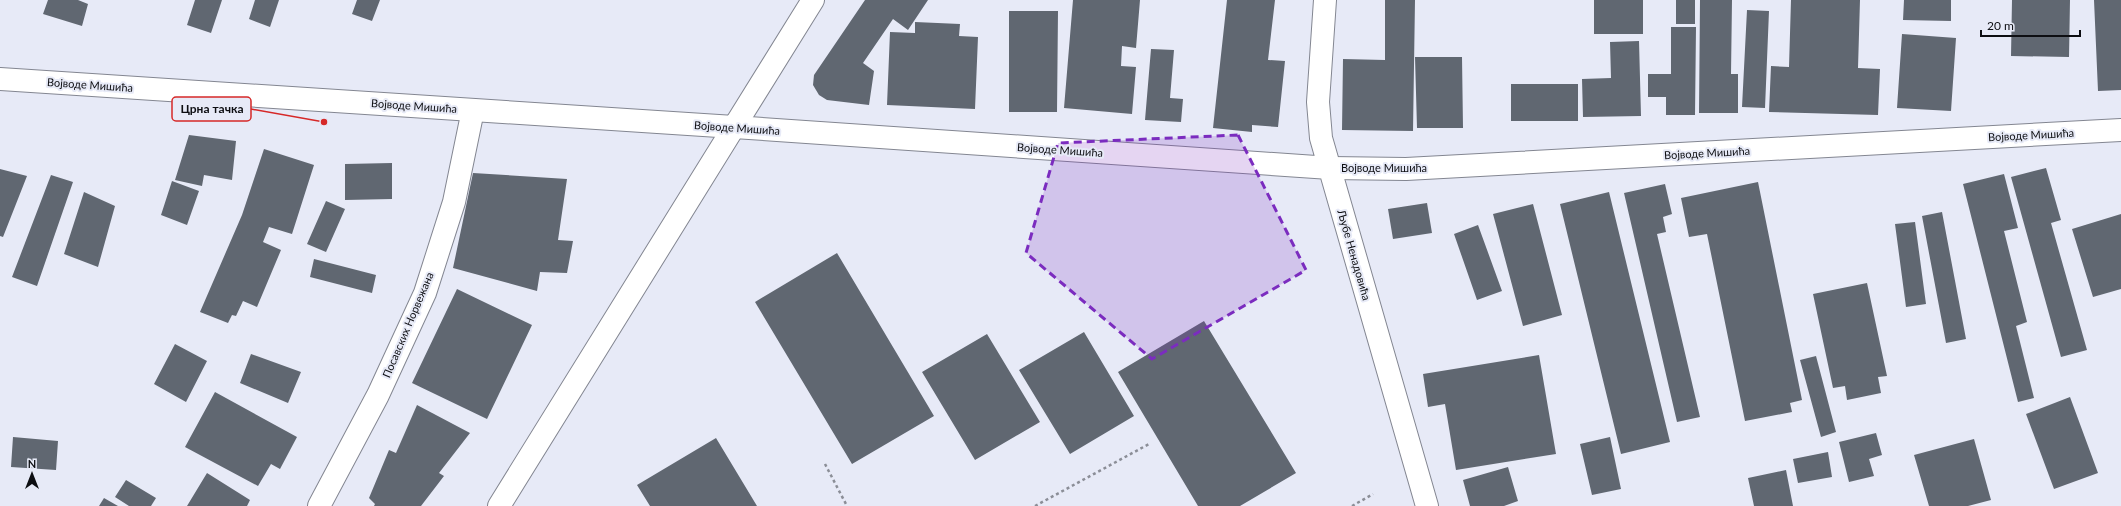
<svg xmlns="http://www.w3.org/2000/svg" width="2121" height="506" viewBox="0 0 2121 506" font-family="Lato,sans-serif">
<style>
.building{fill:#606771}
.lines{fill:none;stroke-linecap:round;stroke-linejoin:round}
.street-casing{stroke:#838691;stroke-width:24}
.secondary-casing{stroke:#838691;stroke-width:24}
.primary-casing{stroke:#838691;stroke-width:24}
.path{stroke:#8b8e97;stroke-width:2.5;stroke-dasharray:3 3;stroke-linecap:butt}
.street{stroke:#fff;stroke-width:22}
.secondary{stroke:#fff;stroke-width:22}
.primary{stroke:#fff;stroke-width:22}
.marked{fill:#7b2cbf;fill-opacity:0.2;stroke:#7b2cbf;stroke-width:3;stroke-dasharray:8 5;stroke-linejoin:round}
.labels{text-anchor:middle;stroke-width:4;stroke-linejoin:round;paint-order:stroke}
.street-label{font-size:11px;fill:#0d0e12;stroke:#e7eaf7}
.leader{fill:none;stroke:#d62828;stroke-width:1.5}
.callout-dot{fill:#d62828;stroke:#e7eaf7;stroke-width:1.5}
.callout{fill:#e7eaf7;stroke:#d62828;stroke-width:1.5}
.callout-label{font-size:12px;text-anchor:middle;font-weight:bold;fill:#0d0e12}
</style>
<rect width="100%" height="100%" fill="#e7eaf7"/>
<path class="building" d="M48,0H78L88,4L82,26L43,14Z
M195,0H222L211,33L187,25Z
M255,0H279L270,27L249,19Z
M357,0H380L372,21L352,14Z
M865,0H928L908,30L893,19L863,63L874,71L869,105L827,100L819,95L813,85L814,75Z
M1073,0H1140L1136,48L1122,46L1121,66L1136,67L1132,114L1064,108Z
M1227,0H1275L1268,60L1285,61L1278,127L1252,125V132L1213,128Z
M1385,0H1415L1413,131L1342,130L1343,59L1385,60Z
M1594,0H1643V34H1594Z
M1676,0H1695V24H1676Z
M1700,0H1732L1731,74H1738V113H1699Z
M1791,0H1860L1858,68L1880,69L1878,115L1769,112L1771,66L1789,67Z
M1904,0H1951V21L1903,20Z
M2012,0H2070L2069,57L2011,56Z
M2094,0H2121V90L2098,91Z
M1747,10L1769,11L1765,108L1742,107Z
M1009,11H1058L1057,112H1009Z
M915,22L960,24L959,36L978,37L975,109L887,105L890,32L915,33Z
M1671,27H1696L1695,115H1666V97H1648V74H1671Z
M1902,34L1956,38L1951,111L1897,108Z
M1639,41L1641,116L1583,117L1582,79L1611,78L1610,42Z
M1151,49L1174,50L1170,98L1183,99L1181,122L1145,120Z
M1415,57H1462L1463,128H1417Z
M1511,84H1578V121H1511Z
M189,135L236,141L232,180L204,175L202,186L175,180Z
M264,149L314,165L292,234L269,227L263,242L281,250L257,307L243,301L236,316L232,315L228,323L200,312L242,215Z
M392,163V199L345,200V164Z
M2046,168L2061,220L2051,223L2087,350L2061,357L2011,177Z
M0,169L27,176L3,237L0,236Z
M473,173L567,179L558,240L573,241L567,273L540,272L537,291L453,268Z
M2004,174L2018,228L2004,231L2027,322L2016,326L2034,398L2018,402L1963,184Z
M51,175L73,182L37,286L12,277Z
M172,181L199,191L187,225L161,215Z
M1758,182L1802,400L1790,403L1792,412L1745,421L1707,234L1689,237L1681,198Z
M1665,184L1672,214L1663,217L1666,232L1657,234L1700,417L1677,422L1624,193Z
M84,192L115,206L98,267L64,254Z
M1609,192L1670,442L1621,454L1560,204Z
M326,201L345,209L326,252L307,244Z
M1427,203L1432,233L1393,239L1388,209Z
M1533,204L1562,315L1523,326L1493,214Z
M1942,212L1966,339L1946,343L1922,216Z
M2121,214V289L2093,297L2072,229Z
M1915,222L1926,304L1906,307L1895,224Z
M1478,225L1502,291L1477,300L1454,234Z
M837,253L934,416L852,464L755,302Z
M314,259L376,275L372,293L310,277Z
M1867,283L1887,376L1878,377L1881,393L1847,400L1845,386L1833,388L1813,294Z
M457,289L532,325L487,419L412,383Z
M1204,321L1296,473L1240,506H1198L1118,372Z
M1084,332L1134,416L1070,454L1019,370Z
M987,334L1040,422L975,460L922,372Z
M175,344L207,361L186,402L154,384Z
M251,354L301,372L288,403L240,383Z
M1539,355L1556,454L1456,470L1445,404L1428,407L1423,374Z
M1816,356L1836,432L1821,437L1800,360Z
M215,392L297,437L280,469L271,464L258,486L185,447Z
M2070,397L2098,473L2054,489L2026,414Z
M417,405L470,433L439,473L444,476L421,506H374L375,504L369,498L389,450L396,453Z
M1876,433L1882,455L1869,459L1874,476L1849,482L1839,442Z
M13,437L58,441L56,470L11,467Z
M1610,437L1621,489L1592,495L1580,444Z
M716,438L757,506H650L637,485Z
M1974,439L1991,500L1968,506H1929L1914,455Z
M1828,452L1832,477L1798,483L1793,459Z
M1508,467L1518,501L1504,506H1470L1463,480Z
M1786,470L1793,506H1754L1748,478Z
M207,473L250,500L247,506H187Z
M126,480L156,498L151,506H129L115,497Z
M104,498L118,506H99Z"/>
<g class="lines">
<defs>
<path id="street" d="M1330,168L1406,169L2121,130
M319,506L378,395L425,293L454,202L473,110
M499,506L734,127"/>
<path id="secondary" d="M1325,0L1318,102L1321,138L1427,506
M734,127L1330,168"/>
<path id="primary" d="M0,79L734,127L813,0"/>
</defs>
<use href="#street" class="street-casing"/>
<use href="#secondary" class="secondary-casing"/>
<use href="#primary" class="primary-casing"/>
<path class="path" d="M825,464L847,506
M1035,506L1149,444
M1352,506L1373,494"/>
<use href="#street" class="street"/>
<use href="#secondary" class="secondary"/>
<use href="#primary" class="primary"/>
</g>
<path class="marked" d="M1238,135L1306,270L1152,359L1026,253L1058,143Z"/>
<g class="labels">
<g class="street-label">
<text transform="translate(90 85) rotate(4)" y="4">Војводе Мишића</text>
<text transform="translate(414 106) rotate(4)" y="4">Војводе Мишића</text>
<text transform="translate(737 128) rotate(4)" y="4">Војводе Мишића</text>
<text transform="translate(2031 135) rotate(-3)" y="4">Војводе Мишића</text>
<text transform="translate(1060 150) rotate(4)" y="4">Војводе Мишића</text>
<text transform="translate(1707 153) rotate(-3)" y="4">Војводе Мишића</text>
<text x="1384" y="172">Војводе Мишића</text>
<text transform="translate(1354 255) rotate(74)" y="4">Љубе Ненадовића</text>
<text transform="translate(408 325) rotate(-67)" y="4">Посавских Норвежана</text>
</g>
</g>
<path class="leader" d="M324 122L251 109"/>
<circle class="callout-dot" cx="324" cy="122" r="4"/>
<rect class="callout" x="172" y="97" width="79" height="24" rx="4"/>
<g class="callout-label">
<text x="212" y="113">Црна тачка</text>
</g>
<g transform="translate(32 474)" stroke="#e7eaf7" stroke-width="3" paint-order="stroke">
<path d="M0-3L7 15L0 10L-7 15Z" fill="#0d0e12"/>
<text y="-6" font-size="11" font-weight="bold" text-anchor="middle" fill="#0d0e12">N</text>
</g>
<path d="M1981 30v6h99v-6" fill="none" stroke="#0d0e12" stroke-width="2"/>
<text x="1987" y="30" font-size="12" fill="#0d0e12" stroke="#e7eaf7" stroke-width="3" paint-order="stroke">20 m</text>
</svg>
